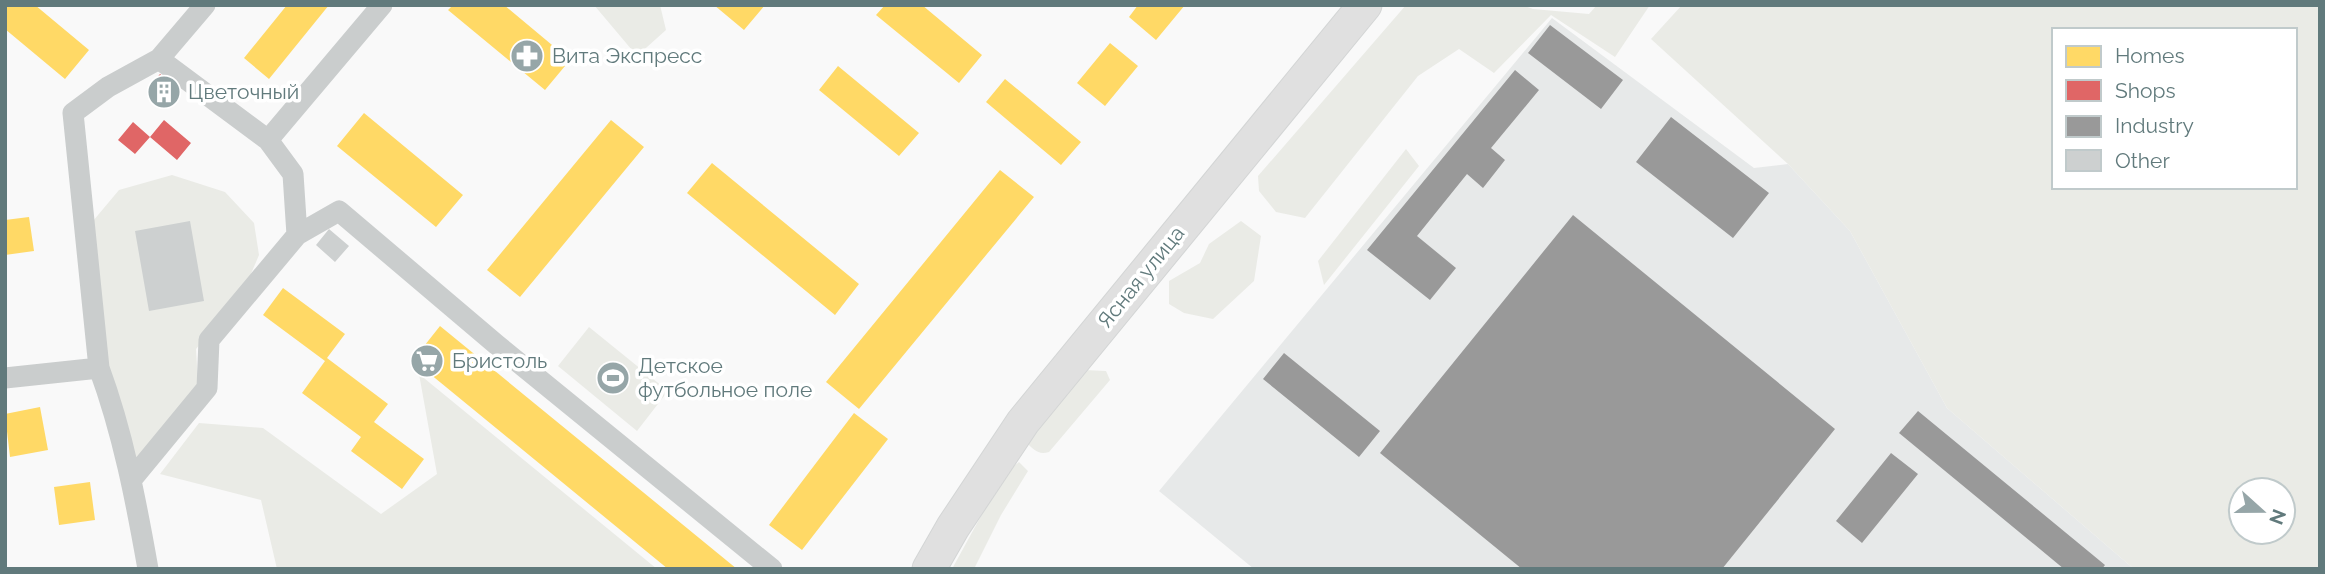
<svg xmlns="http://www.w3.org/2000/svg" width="2325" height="574" viewBox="0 0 2325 574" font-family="Raleway,sans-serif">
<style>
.built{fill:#e7e9e9}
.green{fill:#eaebe6;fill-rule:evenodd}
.homes{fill:#ffd966}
.shops{fill:#e06666}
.industry{fill:#999}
.building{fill:#cdd0d0}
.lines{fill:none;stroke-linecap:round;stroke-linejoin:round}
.primary-casing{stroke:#d3d5d5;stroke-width:35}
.street{stroke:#cacdcd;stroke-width:21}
.primary{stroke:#e0e0e0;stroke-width:33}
.labels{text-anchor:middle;stroke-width:7;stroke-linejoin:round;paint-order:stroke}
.poi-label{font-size:21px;fill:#617a7c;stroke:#fff;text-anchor:start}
.street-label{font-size:21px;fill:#617a7c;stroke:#fff}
</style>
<rect width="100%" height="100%" fill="#f9f9f9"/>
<path class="built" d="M1552,18L1754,168L1788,164L1850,231L1947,408L2134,569H1254L1159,491Z"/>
<path class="green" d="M594,5H660L666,30L637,56Z
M1406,5H1522L1533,9L1589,14L1597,5H1650L1615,57L1551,15L1494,73L1459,49L1418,76L1305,218L1276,212L1259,191L1258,176Z
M1682,5H2320V569H2134L1947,408L1850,231L1788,164L1651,39ZM2054,30H2295V187H2054ZM2241,490H2283V532H2241Z
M1406,149L1419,166L1324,285L1318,261Z
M172,175L225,192L254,223L259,255L244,290L196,349L198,384L145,454L133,459L106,367L93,221L119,190Z
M1241,221L1261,236L1254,281L1213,319L1184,313L1169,304V281L1200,263L1209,244Z
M589,327L668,391L637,431L558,366Z
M1084,370L1106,371L1110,380L1049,452C1038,455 1034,450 1026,442Z
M419,374L657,569H277L261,500L160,474L199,423L263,428L381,514L437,474Z
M1019,462L1028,471L1001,515L974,569H952L1004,474Z"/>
<path class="homes" d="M5,5H35L89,50L65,79L5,29Z
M287,5H329L269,79L244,58Z
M453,5H504L570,60L545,90L448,10Z
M714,5H765L744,30Z
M885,5H922L982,55L959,83L876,15Z
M1138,5H1185L1156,40L1129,17Z
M1110,43L1138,66L1105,106L1077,83Z
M838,66L919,133L899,156L819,90Z
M1005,79L1081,142L1061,165L986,102Z
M364,113L463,195L436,227L337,146Z
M611,120L644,147L520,297L487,270Z
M712,163L859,284L835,315L687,193Z
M1000,170L1034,197L859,409L826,382Z
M29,217L34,251L5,255V220Z
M283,288L345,334L327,358L388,404L374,422L424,459L402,489L351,451L361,437L302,393L325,361L263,315Z
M440,326L737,569H668L413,360Z
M40,407L48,450L10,457L5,414Z
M854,413L888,439L802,550L769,525Z
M90,482L95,520L59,525L54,487Z"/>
<path class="shops" d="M160,74L175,86L166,98L151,85Z
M164,120L191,143L177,160L150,137Z
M133,122L150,137L135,154L118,140Z"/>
<path class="industry" d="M1550,25L1623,80L1601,109L1528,53Z
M1515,70L1539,90L1491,148L1505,160L1483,188L1467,174L1417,236L1456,268L1430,300L1367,250Z
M1671,117L1769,193L1733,238L1636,162Z
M1573,215L1835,429L1722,569H1522L1380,453Z
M1284,353L1380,431L1359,457L1263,379Z
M1918,411L2105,565L2102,569H2064L1899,433Z
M1891,453L1918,474L1862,543L1836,521Z"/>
<path class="building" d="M190,221L204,301L149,311L135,231Z
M329,229L349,246L335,262L316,245Z"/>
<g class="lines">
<defs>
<path id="primary" d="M929,569L953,527L1023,422L1365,5"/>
</defs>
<use href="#primary" class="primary-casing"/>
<path class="street" d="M159,59L268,140L293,174L297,235L339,211L497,345L772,569
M268,140L382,5
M5,378L99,368
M132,479L207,388L209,340L297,235
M148,569C136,501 123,433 99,368L73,113L108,87L159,59L205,5"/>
<use href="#primary" class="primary"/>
</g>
<defs>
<symbol id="pharmacy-disc" viewBox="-11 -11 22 22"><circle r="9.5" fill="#96a6a8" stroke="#fff"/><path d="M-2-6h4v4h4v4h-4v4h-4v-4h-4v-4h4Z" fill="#fff"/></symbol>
<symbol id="building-disc" viewBox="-11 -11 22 22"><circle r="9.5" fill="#96a6a8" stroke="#fff"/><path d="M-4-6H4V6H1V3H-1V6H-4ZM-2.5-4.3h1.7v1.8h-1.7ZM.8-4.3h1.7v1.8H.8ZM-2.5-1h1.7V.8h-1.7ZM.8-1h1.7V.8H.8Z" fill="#fff"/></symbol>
<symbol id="supermarket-disc" viewBox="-11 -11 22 22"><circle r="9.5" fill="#96a6a8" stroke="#fff"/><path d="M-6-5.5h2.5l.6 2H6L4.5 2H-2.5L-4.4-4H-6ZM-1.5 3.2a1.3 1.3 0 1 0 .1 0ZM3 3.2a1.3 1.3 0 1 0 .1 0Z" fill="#fff"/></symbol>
<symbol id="stadium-disc" viewBox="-11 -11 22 22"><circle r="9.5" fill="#96a6a8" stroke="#fff"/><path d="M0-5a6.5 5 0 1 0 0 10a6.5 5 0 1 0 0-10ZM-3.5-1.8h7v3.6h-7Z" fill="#fff"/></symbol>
</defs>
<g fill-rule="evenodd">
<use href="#pharmacy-disc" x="508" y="37" width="38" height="38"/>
<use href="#building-disc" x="145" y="73" width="38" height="38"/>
<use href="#supermarket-disc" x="408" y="342" width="38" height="38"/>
<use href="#stadium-disc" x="594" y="359" width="38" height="38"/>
</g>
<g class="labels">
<g class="poi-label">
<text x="552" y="63">Вита Экспресс</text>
<text x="188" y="99">Цветочный</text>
<text x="452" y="368">Бристоль</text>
<text x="638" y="373">Детское<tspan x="638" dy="24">футбольное поле</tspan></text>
</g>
<g class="street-label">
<text transform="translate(1141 277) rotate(-51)" y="7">Ясная улица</text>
</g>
</g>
<rect width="2325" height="574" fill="none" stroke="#617a7c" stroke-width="14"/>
<rect x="2052" y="28" width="245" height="161" fill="#ffffff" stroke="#c0cacb" stroke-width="2"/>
<rect x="2066" y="46" width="35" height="21" fill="#ffd966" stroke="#c0cacb" stroke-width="2"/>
<text x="2115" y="63" font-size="21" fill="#617a7c">Homes</text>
<rect x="2066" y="80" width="35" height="21" fill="#e06666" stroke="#c0cacb" stroke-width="2"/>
<text x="2115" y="98" font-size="21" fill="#617a7c">Shops</text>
<rect x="2066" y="116" width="35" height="21" fill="#999999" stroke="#c0cacb" stroke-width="2"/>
<text x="2115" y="133" font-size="21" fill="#617a7c">Industry</text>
<rect x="2066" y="150" width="35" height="21" fill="#cdd0d0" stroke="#c0cacb" stroke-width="2"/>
<text x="2115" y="168" font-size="21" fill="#617a7c">Other</text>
<g transform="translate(2262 511) rotate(111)"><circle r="33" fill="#ffffff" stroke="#c0cacb" stroke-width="2"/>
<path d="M0-5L12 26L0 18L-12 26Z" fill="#96a6a8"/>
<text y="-10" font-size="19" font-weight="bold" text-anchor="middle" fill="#617a7c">N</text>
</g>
</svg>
